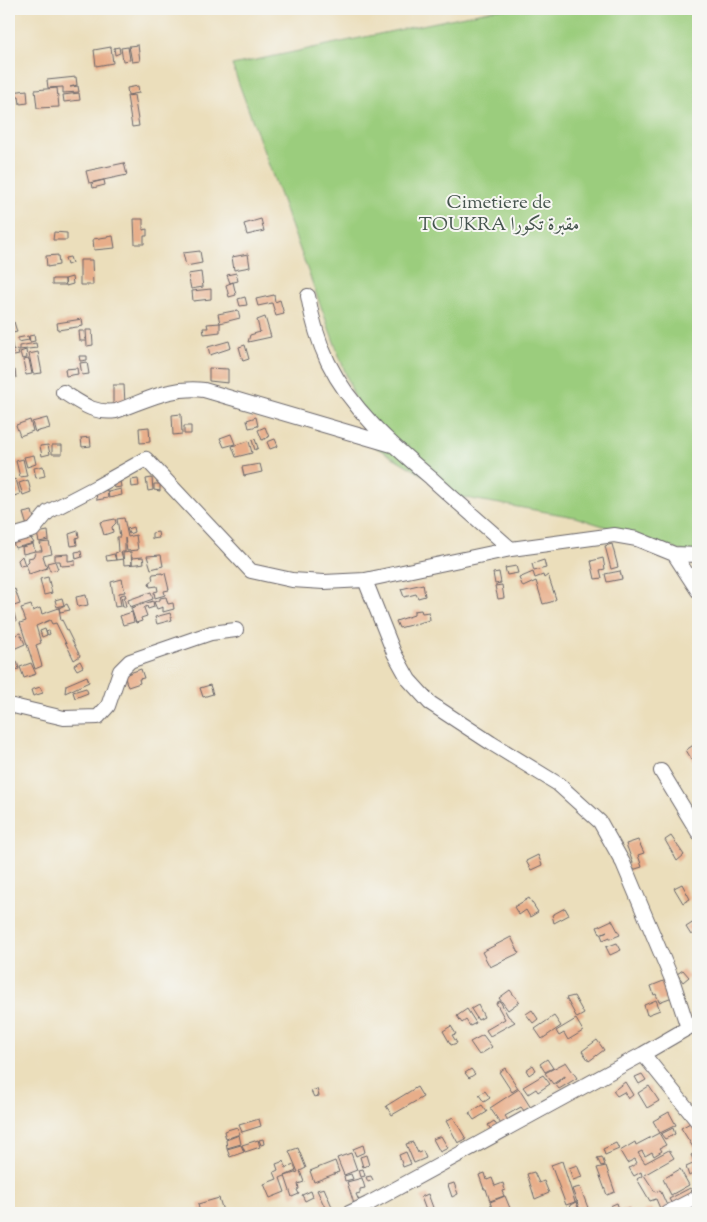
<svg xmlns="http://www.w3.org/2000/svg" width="707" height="1222" viewBox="0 0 707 1222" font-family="'Sorts Mill Goudy',Amiri,serif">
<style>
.green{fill:#9bcd7d;stroke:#5e785c}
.building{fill:#e8ae8a}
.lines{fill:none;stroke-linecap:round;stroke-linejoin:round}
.minor-casing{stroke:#686468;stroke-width:16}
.minor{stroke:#fff;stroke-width:14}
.labels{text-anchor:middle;stroke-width:4;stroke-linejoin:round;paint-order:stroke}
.park-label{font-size:19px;fill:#46554f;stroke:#f6f6f2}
</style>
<rect width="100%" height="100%" fill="#f6f6f2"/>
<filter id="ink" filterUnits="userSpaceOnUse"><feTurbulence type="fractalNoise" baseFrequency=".02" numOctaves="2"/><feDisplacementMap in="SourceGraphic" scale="10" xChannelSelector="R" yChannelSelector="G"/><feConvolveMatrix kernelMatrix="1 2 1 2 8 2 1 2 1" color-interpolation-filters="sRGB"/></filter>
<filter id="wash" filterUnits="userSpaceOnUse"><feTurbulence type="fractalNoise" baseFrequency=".0096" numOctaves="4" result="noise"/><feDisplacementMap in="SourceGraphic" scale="20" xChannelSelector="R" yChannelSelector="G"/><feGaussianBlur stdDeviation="1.12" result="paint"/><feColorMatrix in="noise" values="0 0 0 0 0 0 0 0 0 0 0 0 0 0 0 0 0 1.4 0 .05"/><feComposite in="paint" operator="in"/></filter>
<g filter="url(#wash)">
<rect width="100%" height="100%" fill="#ebdebb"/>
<path class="green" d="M498,9H698V556L575,517L460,497L372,445L232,65Z"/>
<g id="blocks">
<path class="building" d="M138,45L140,61L132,62L129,46Z
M111,47L113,63L96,66L94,50Z
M119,47L120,53L115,55L114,48Z
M128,47L130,60L123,61L121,48Z
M76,77L77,85L70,87L78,86L79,92L63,93V87L48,88L47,80Z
M138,86L139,93L128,95L127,88Z
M57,88L59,107L37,108L35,90Z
M27,90L28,103L20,104L19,97H12V92Z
M79,93L80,100L64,102L63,95Z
M134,95L139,126L132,127L127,96Z
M124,163L127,175L89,183L86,171Z
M104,180L105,185L93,188L92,183Z
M134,219H143V230L147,229V236H144V244H135Z
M261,219L264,231L247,235L244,224Z
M54,232L67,233V240H53Z
M113,236L115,248L94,250L93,239Z
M200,251L202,263L186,266L183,253Z
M248,254L250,267L234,270L232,257Z
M58,255L59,265L47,267L46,256Z
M70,257L72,263L67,265L65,258Z
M80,260H92L93,285H80Z
M201,272L203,287L191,289L188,274Z
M236,273L238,281L230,283L227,275Z
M72,277L73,284L66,286L65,279V285H52V279H65Z
M233,282L236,295L229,297L226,285Z
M211,289V299L193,301L192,291Z
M274,295L275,302L280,300L284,314L276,316L272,303L258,306L256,299Z
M245,297L247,305L240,306L238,299Z
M238,310L240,318L220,323L218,314Z
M265,317L271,337L248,342L250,335L260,332L257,320Z
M82,319L83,326L58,330L57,323Z
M14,322L17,332L9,334V324Z
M220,323V332L204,334L203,328H208L207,324Z
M86,330H92L93,345L87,346Z
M79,331H84L85,341H80Z
M34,335L35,341L30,342L29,336Z
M28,336L29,340L18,342V338Z
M11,340L13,349H9V341Z
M229,341L231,348L210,355L208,347Z
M36,343L37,348L19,350V346Z
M245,345L249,359L243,361L239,347Z
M17,349L19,355L14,356L12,351Z
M26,350L27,358L22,359L20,352Z
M38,352L42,373L33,374L29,354Z
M79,356H87V360L80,361Z
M29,359L32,374L26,375L23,360Z
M87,362L89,374L82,375L80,363Z
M77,368L78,374L66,376L65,369Z
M209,368L228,369V383L209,381Z
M15,370L16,378L10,379L9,371Z
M113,385H124L125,404L113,405Z
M12,401L13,408L9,409V402Z
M181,414L182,434L173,435L172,415Z
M256,417L258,426L249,428L247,420Z
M47,418L50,428L35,432L32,422Z
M30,420L33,431L20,436L16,425Z
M184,426H191V434H184Z
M149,427L150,442L140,443L139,428Z
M265,427L269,437L262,440L258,430Z
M231,434L235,444L224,447L220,438Z
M90,437L91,446L82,447L81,438Z
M255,439L258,448L255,450L252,440Z
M275,439L278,446L270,449L267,442Z
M249,441L252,453L236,457L232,446Z
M48,445L50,454L42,456L40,446Z
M52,445H62V454H52Z
M34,455L36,464L27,467L24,457Z
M23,459L27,476L20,477L16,461Z
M260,464L262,472L244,476L242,467Z
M43,466L45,476L36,478L34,468Z
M152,478L153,490L148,491L146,479Z
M16,479L20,494L11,497L9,487V481Z
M138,479L139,486L132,487L131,480Z
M28,480L31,492L23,495L19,483Z
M120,481L121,487L114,488L113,483Z
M154,484H160V491L154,490Z
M121,489L122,495L109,498L108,492Z
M107,490L108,498L97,500L96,492Z
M32,511L35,523L27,526L23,513Z
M124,518L128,537L136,535L138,550L127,551L125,538V552H121L123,559L116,560L115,553L118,552L117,537H120L117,519Z
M115,519L116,523L112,527L113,532L104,535L100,522Z
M133,527L134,532L129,534L127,529Z
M48,531L49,540L39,542L37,533Z
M78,531L79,537L76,538L77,545L71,546L69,534Z
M158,532L159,538L152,539V533Z
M30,537L34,543L15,548L13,542Z
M49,542L52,554L43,556L47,568L29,574L26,564L29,561L28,558L33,557L36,551H42L40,543Z
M33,544L35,551L23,554L22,547Z
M612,544L618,567L611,569L605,546Z
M81,551L82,557L76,559L75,552Z
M131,552L132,564V558L143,557L144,563L138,564L124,565L123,553Z
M68,554V561L75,560V565L61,566L60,561H55V555Z
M114,554L116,560L107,561L106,556Z
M161,555L163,566L151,569L147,556Z
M22,556L25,565L20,566L18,560Z
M603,558L605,569L600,570L602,578L595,579L591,561Z
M544,560L546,568L534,571L532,564Z
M55,561L58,569L50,571L47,563Z
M516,566L518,573L507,575L505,568Z
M620,571L622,579L607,582L605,574Z
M499,572L501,583L495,584L493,573Z
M533,572L535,578L543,575L544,578L548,575L556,599L551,602L543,604L536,581L523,587L519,578Z
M162,573V574L165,573L169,590L164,591L165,595L155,598L154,592L158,591L157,586L150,587L149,583L153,580L152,576L153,574Z
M48,577L52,593L44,595L40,579Z
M122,579L125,592L119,593L121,606L115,607L111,582Z
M423,584L425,596L418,598L416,594L404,597L401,589Z
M502,585L504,598L498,599L495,586Z
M15,589L20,604L14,606L9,592Z
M151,592L153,599L130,607L128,600Z
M125,594L126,597H124L126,607H123L121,595Z
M86,595L88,605L78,607L76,597Z
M166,597L168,604L173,603L174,609L163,612V607L157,609L154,602L160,600V598Z
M62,598L64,605L57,607L55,600Z
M153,601L154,607L148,609L147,606L144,608L147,616L141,618L142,621L136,623L131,608Z
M67,604L70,610L60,612L59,608Z
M31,605L33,611L40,608L42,614L59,608L61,621L62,620L80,656L74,660L56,623L52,624L50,620L36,626L41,643L36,645L42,666L35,669L20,623L26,621L21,608Z
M421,610L422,613L429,612L430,620L399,628L396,621L414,615V611Z
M132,612L134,622L123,625L120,616Z
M14,613L16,621L9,624V615Z
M170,613L172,620L157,624L155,617Z
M45,629L46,632L49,631L50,634L48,635L46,632L47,635L42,637L40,631Z
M20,633L25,644L9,651V638Z
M17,661L19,669L9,671V663Z
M80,661L83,667L77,670L74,665Z
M31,663L36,674L24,678L20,667Z
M141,669L144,678L139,679L140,683L128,687L124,675Z
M87,676L89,682L65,693L66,685Z
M210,685L213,694L203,697L200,688Z
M40,687L43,693L33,696L31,690Z
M86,688L88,693L75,698L73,692Z
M698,742V756L692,760L686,750Z
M671,836L684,855L677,861L665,840Z
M638,840L644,853L638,855L642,867L629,871L626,865L633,863L626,844Z
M538,855L542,865L531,870L526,861Z
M682,884L690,899L683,903L674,888Z
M529,898L538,912L530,917L526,910L519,915L514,907Z
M565,908L569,915L554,923L552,915Z
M612,920L620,935L610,939V937L603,940L601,935L607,931L600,934L597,927Z
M694,922L698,929V931L691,935L686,927Z
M511,937L519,953L490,967L482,952Z
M617,943L621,950L610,955L606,947Z
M683,970L689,977L683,982L677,974Z
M666,980L675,996L659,1002L656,994L654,995L651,986Z
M510,990L519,1002L508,1010L499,998Z
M574,996L584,1014L577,1018L566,998Z
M656,1000L660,1010L647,1015L644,1005Z
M500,1001L508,1016L515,1022L490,1036L486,1030L505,1019L496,1003Z
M478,1005L484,1017L478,1020L471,1009Z
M467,1009L476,1023L470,1026L466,1020L462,1023L457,1016Z
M532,1010L538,1019L533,1023L526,1014Z
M554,1016L561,1026L542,1039L535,1029Z
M576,1019L583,1031L568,1040L564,1033L559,1036L556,1031Z
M451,1026L456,1034L452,1035L457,1043L451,1045L443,1031Z
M483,1035L492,1047L479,1055L470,1042Z
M597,1040L604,1050L589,1061L582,1051Z
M547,1059L553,1068L545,1072L540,1064Z
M566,1062L577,1078L559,1089L555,1084L565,1077V1076L553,1084L545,1073Z
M533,1065L536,1070L529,1075L526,1070Z
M505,1068L518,1088L512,1092L499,1072Z
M471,1069L475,1074L469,1078L465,1073Z
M642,1074L646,1080L639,1084L635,1077Z
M543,1075L550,1084L538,1092L536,1089L528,1094L523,1087Z
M625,1082L633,1095L628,1099L624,1092L617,1096L613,1091Z
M649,1086L659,1101L647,1108L638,1093Z
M417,1087L423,1097L392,1115L386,1106Z
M317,1089L319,1096L314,1097L311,1091Z
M519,1089L531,1108L525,1112L521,1107L505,1116L510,1123L503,1127L490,1108Z
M485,1091L490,1098L484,1102L479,1095Z
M482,1105L487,1112L474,1120L469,1113Z
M669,1112L676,1125L660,1133L653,1121Z
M453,1117L466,1139L458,1143L446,1121Z
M259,1119L261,1126L242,1132L239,1125Z
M494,1121L499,1129L493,1133L488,1125Z
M692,1122L698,1133V1171L689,1176L686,1167L695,1163L691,1155L696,1152L681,1128Z
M237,1127L240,1134L226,1139L224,1131Z
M673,1128L675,1134L665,1139L661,1134Z
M659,1133L666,1145L660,1148L662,1151L654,1156L652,1152L645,1156L642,1151L638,1153L645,1163L669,1150L674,1158L644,1175L655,1192L660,1190L669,1210L662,1213L656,1199L650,1201L637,1179L642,1176L641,1172L634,1176L629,1168L637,1163L635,1159L627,1163L620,1151L635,1142L636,1145Z
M239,1135L241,1144L227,1148L226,1140Z
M441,1136L448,1148L440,1152L433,1139Z
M263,1139L264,1144L261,1145L259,1140Z
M258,1140L260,1147L245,1152L242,1145Z
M413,1142L418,1153L423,1151L426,1158L414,1163L406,1144Z
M616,1143L619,1149L605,1155L603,1149Z
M241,1145L244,1152L230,1157L227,1149Z
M363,1145L365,1152L356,1156L353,1149Z
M298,1148L306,1168L300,1171L304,1182L298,1184L299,1189L297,1190L299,1194L292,1197L285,1176L298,1172L289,1151Z
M406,1152L411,1164L403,1167L399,1155Z
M351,1153L357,1170L344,1175L337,1158Z
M366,1155L369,1165L363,1167L360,1157Z
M602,1157L605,1165L601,1166L597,1158Z
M284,1161L286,1168L294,1165L296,1171L280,1178L285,1192L270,1198L264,1184L277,1179L274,1172L278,1170L276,1164Z
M335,1161L339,1172L314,1182L310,1171Z
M562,1161L575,1202L566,1205L551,1165Z
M577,1165L582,1177L573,1180L569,1168Z
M606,1166L615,1192L607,1195L597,1168Z
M363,1169L365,1176L361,1177L359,1170Z
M680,1169L689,1185L671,1195L663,1179Z
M534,1172L539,1183L544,1181L549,1193L535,1199L527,1174Z
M485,1173L487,1180L492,1178L495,1186L503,1183L505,1190L502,1191L504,1196L490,1201L486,1189H484L479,1175Z
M351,1174L353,1179L345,1181L344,1176Z
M371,1176L373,1180L368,1182L366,1177Z
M362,1178L365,1188L360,1189V1193L356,1194L359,1201L354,1204L347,1182Z
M454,1183L458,1194L452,1197L448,1185Z
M580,1187L590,1213H581L577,1202L578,1201L577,1202L572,1189Z
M324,1188L333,1209L327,1212L317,1190Z
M690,1188L696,1198L675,1209L669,1199Z
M311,1191L313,1197L305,1201L302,1195Z
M428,1194L435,1213H427L421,1197Z
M505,1196L512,1213H494L490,1202Z
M219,1198L223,1211L216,1213H200L198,1204Z
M576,1202L580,1213H572L570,1205Z
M617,1203L620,1212L613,1213L610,1206Z
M628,1208L630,1213H623L621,1210Z
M651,1208L653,1213H645L643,1211Z"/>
</g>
</g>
<g filter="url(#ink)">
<use href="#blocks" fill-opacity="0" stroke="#686468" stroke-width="1"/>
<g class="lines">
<defs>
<path id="minor" d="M308,296C312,319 318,341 328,362C351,409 392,445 431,478C457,502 484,525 511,549
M63,392C81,403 93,414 116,411C147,400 171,386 204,390L392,445
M9,537L33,530L48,512L96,487L146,459L251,571L292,580L324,582L365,580L511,549L614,535L637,539L674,554L698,555
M674,554L698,591
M365,580L394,653L409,680L430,703L491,743L558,784L600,822L623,863L673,982L688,1028
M9,705L64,718L98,717L108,706L120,671L130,661L211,633L236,630
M661,771L698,832
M643,1054L698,1122
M349,1213L368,1204L643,1054L698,1022
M667,1213L698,1197"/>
</defs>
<use href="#minor" class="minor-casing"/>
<use href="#minor" class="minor"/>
</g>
</g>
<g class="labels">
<g class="park-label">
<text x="499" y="208">Cimetiere de<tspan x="499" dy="22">TOUKRA مقبرة تكورا</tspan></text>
</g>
</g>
<rect width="707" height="1222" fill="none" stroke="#f6f6f2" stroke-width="30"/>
</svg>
